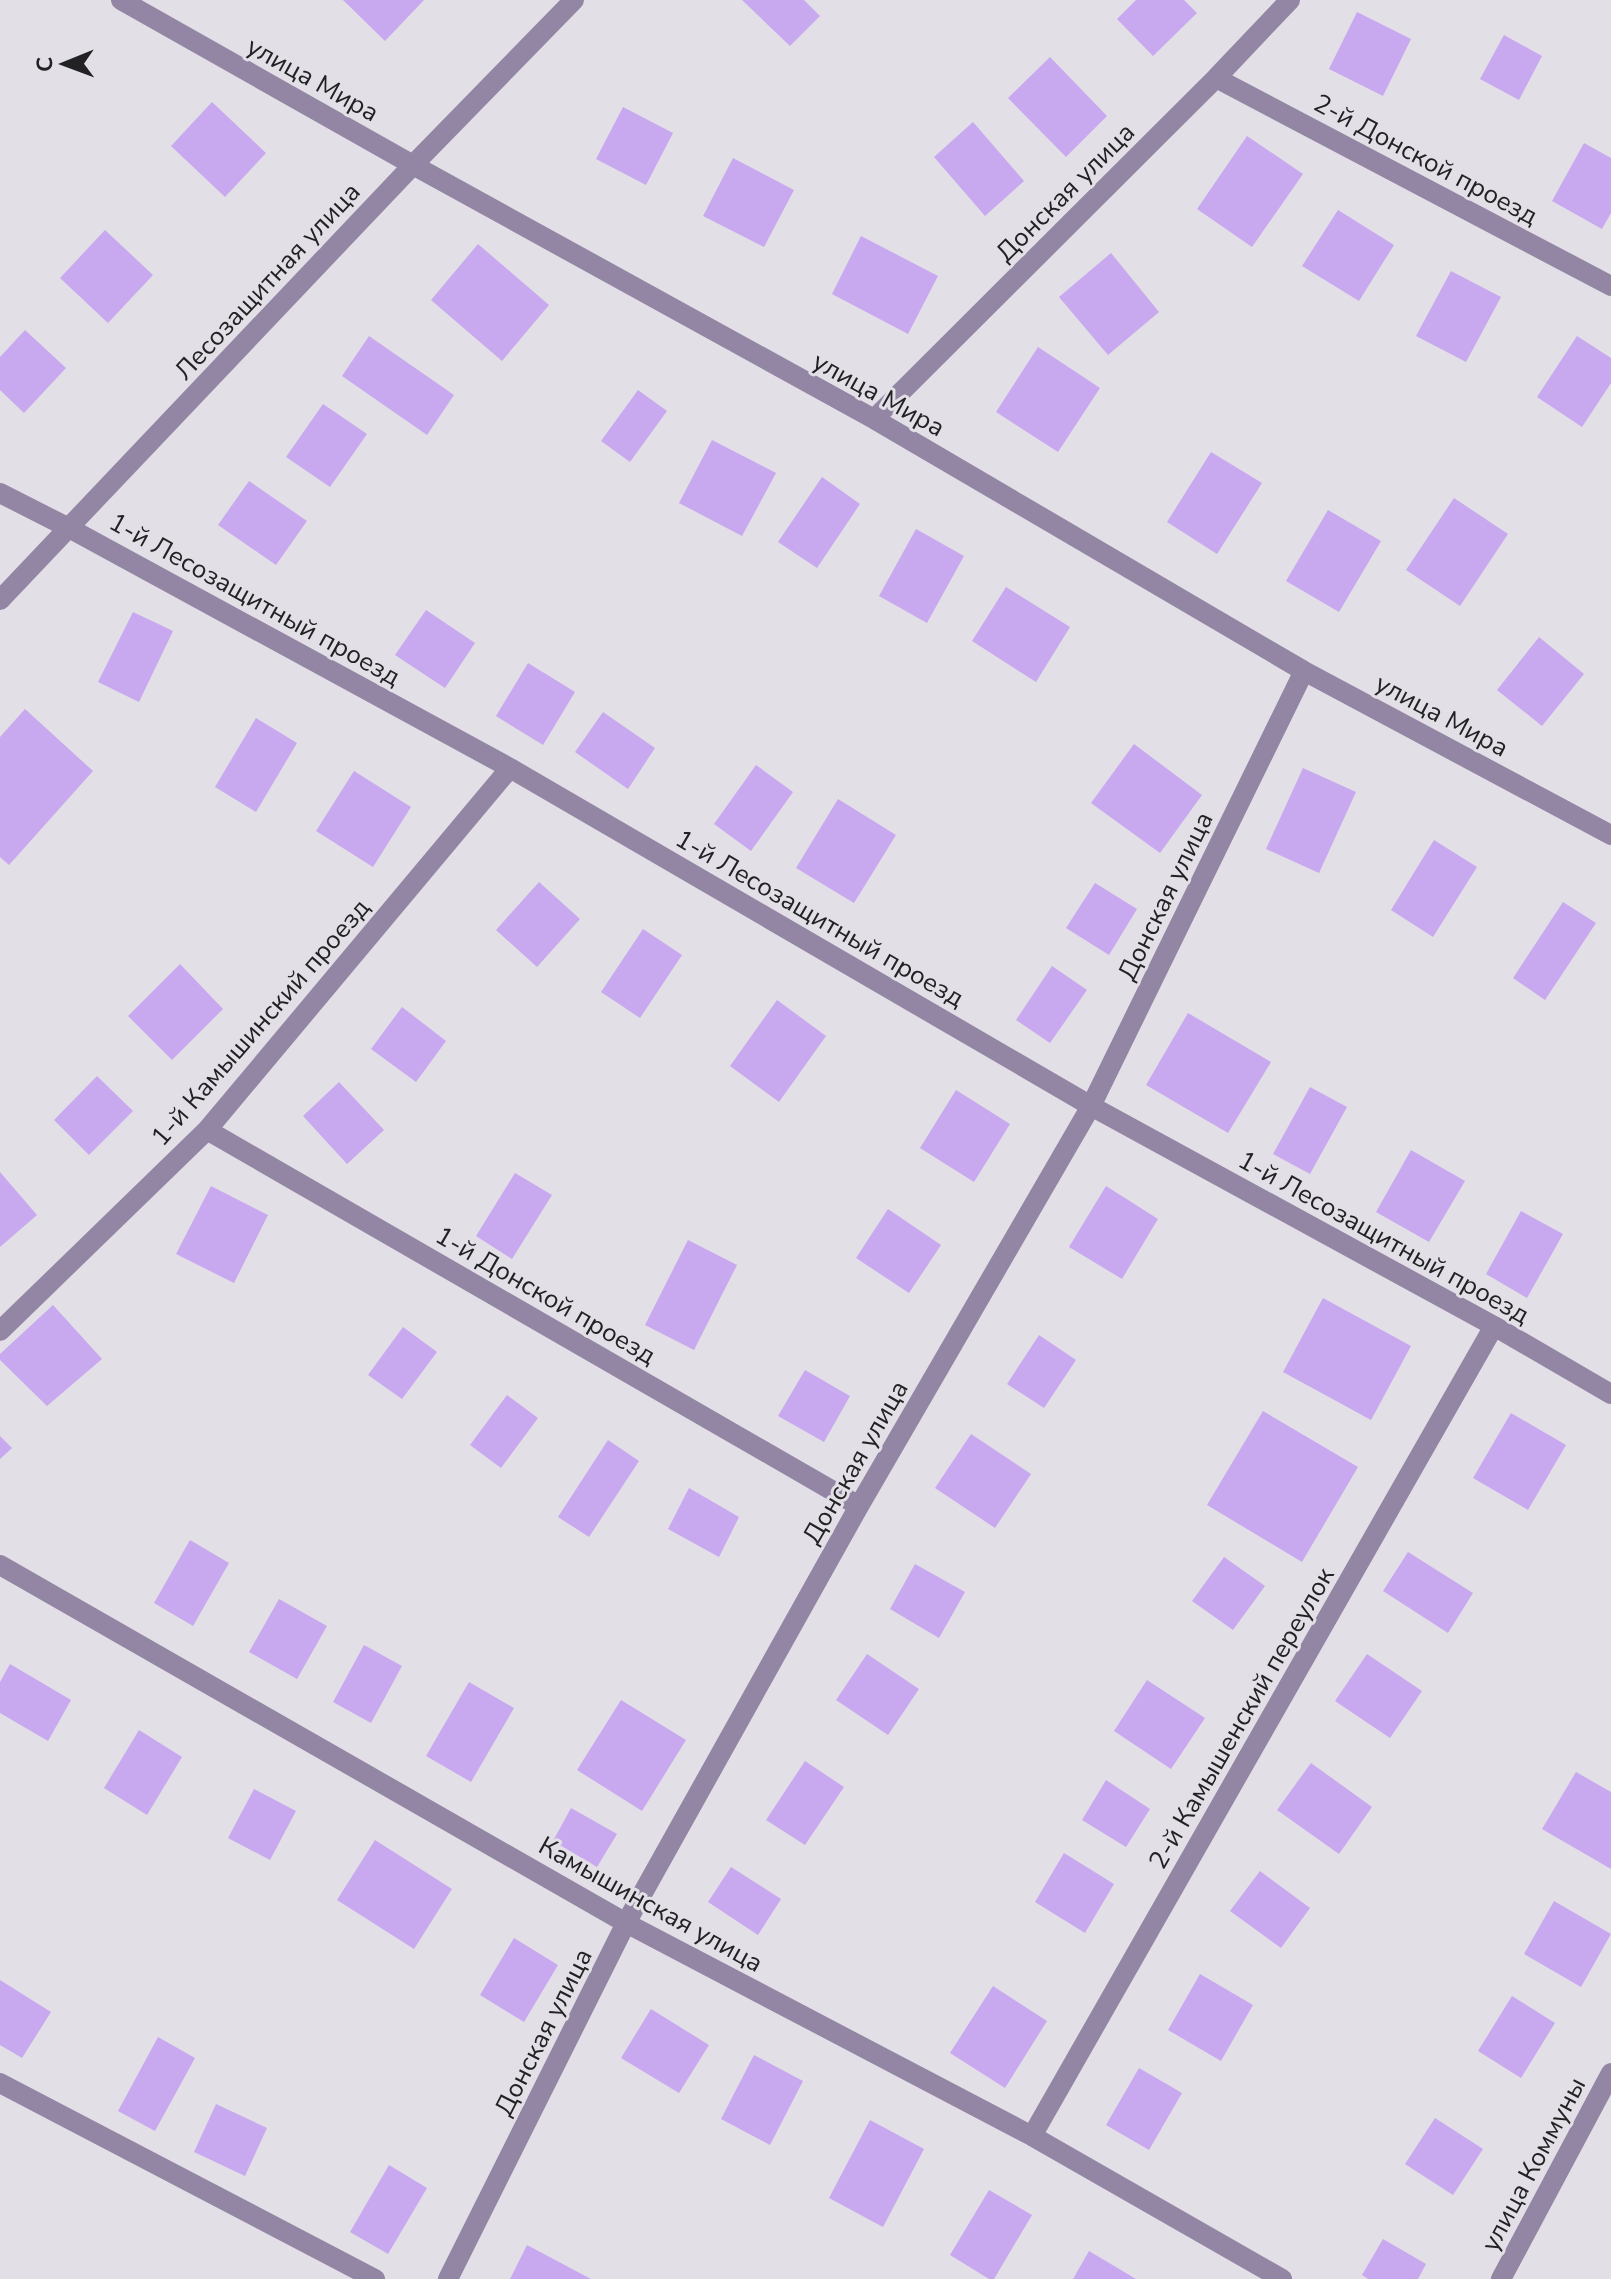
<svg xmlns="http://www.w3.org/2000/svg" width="1611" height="2279" viewBox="0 0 1611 2279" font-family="'Nunito Sans',sans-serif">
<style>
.building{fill:#c8a9ef}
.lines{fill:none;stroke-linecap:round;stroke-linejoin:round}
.minor{stroke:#9386a4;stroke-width:20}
.tertiary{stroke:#9386a4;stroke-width:20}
.labels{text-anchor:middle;stroke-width:6;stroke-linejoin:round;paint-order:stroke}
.street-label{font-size:26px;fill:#222123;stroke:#e2dfe6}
</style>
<rect width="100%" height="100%" fill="#e2dfe6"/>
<path class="building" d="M343,0H424L385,41Z
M742,0H804L820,16L790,46Z
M1136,0H1184L1197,13L1153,56L1117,19Z
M1357,12L1411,39L1383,96L1329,69Z
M1504,35L1542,56L1519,100L1480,79Z
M1050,57L1107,116L1066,157L1008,98Z
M212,102L266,153L225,197L171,146Z
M623,107L673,133L646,185L596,159Z
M973,122L1024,181L985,216L934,157Z
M1247,136L1303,174L1252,247L1197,209Z
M1584,143L1611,158V213L1602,229L1552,201Z
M733,158L794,190L764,247L703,216Z
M1338,210L1394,245L1359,301L1302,266Z
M105,230L153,275L108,323L60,278Z
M861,236L938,276L908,334L832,294Z
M478,244L549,305L502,361L431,300Z
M1111,253L1159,312L1108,355L1059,297Z
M1451,271L1501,297L1466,362L1416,336Z
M25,330L66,368L24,413L0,390V357Z
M369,336L454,395L427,435L342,376Z
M1577,336L1611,358V383L1582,427L1537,397Z
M1038,347L1100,388L1058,452L996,412Z
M638,390L667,411L630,462L601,441Z
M323,404L367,434L330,487L286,457Z
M712,440L776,473L742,536L679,503Z
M1211,452L1262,483L1217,554L1167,522Z
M822,477L860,504L817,568L778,542Z
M249,481L307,521L276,565L218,525Z
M1454,498L1508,534L1460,606L1406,570Z
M1328,510L1381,541L1339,612L1286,581Z
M916,529L964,556L927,623L879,596Z
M1006,587L1070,627L1036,682L972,641Z
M426,610L475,643L445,688L395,655Z
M133,612L173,631L139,702L98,682Z
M1539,637L1584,674L1542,726L1497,690Z
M528,663L575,692L543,745L496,716Z
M25,709L93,771L9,865L0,857V737Z
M603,712L655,748L628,789L575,752Z
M256,718L297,743L256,812L215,787Z
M1134,744L1202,795L1160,853L1091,803Z
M756,765L793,792L751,851L714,824Z
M1303,768L1356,792L1319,873L1266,849Z
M354,771L411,807L373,867L316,831Z
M838,799L896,835L854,903L796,868Z
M1434,840L1477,867L1433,937L1391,910Z
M539,882L580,919L537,967L496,930Z
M1095,883L1137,909L1109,955L1066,928Z
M1563,902L1596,923L1545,1000L1513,978Z
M643,929L682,955L640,1018L601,992Z
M180,964L223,1009L172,1060L128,1016Z
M1052,966L1087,990L1050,1043L1016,1020Z
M777,1000L826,1036L779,1102L730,1066Z
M402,1007L446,1041L416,1082L371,1049Z
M1188,1013L1271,1062L1228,1133L1146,1085Z
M97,1076L133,1111L89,1155L54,1120Z
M339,1082L384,1130L347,1164L303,1116Z
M1310,1087L1347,1107L1310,1174L1273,1154Z
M956,1090L1010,1124L974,1182L920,1148Z
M1411,1150L1465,1181L1429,1242L1376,1212Z
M0,1172L37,1215L0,1247Z
M515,1173L552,1195L512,1259L476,1236Z
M211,1186L268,1215L234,1283L176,1254Z
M1106,1186L1158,1219L1122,1279L1069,1247Z
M888,1209L941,1245L909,1293L856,1258Z
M1521,1211L1563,1234L1527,1298L1486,1274Z
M688,1240L737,1265L694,1350L645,1325Z
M1323,1298L1411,1346L1371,1420L1283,1372Z
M53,1305L102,1359L47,1406L0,1360V1354Z
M403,1327L437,1352L402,1399L368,1375Z
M1039,1335L1076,1360L1044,1408L1007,1384Z
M805,1370L850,1396L824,1442L778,1416Z
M507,1395L538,1418L501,1468L470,1445Z
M1263,1411L1358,1467L1302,1562L1207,1505Z
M1511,1413L1566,1445L1528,1510L1473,1478Z
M971,1434L1031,1474L995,1528L935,1488Z
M0,1436L12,1448L0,1459Z
M608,1440L639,1461L589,1537L558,1517Z
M689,1488L739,1517L719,1557L668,1529Z
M190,1540L229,1563L193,1626L154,1603Z
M1408,1552L1473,1593L1448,1633L1383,1591Z
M1224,1557L1265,1586L1233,1630L1192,1601Z
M915,1564L965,1592L939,1638L890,1609Z
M279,1599L327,1626L297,1679L249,1652Z
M364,1645L402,1666L371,1723L333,1702Z
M867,1654L919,1689L888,1735L836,1700Z
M1367,1654L1422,1691L1390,1738L1335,1701Z
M10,1664L71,1700L48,1741L0,1713V1682Z
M1147,1680L1205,1718L1171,1769L1114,1731Z
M469,1682L514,1708L471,1782L426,1756Z
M621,1700L686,1740L642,1811L577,1770Z
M139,1730L182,1757L147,1815L104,1788Z
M805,1761L844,1787L805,1845L766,1820Z
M1311,1763L1372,1807L1339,1854L1277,1810Z
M1576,1772L1611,1792V1869L1542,1829Z
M1106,1780L1150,1809L1126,1847L1082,1820Z
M254,1789L296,1811L270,1860L228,1838Z
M571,1808L617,1834L597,1867L553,1841Z
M375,1840L452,1889L414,1949L337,1900Z
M1064,1853L1114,1884L1085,1933L1035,1902Z
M731,1867L781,1899L758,1935L708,1902Z
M1260,1871L1310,1908L1281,1948L1230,1911Z
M1554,1901L1611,1934L1581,1987L1524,1954Z
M514,1938L558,1965L524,2022L480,1995Z
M1200,1974L1253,2005L1221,2061L1168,2030Z
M0,1980L51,2012L22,2058L0,2045Z
M993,1986L1047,2021L1005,2088L950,2053Z
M1512,1996L1555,2023L1521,2078L1478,2051Z
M651,2009L709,2045L679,2093L621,2058Z
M158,2037L195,2058L155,2131L118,2111Z
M754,2055L803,2081L770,2145L721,2119Z
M1139,2068L1182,2093L1149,2150L1106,2125Z
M216,2104L267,2128L245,2176L194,2152Z
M1435,2118L1483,2149L1453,2195L1405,2164Z
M870,2120L924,2149L883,2227L829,2198Z
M389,2165L427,2188L388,2254L350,2232Z
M989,2190L1032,2215L994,2279H989L950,2255Z
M1383,2239L1426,2264L1418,2279H1368L1362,2275Z
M527,2245L591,2279H510Z
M1089,2251L1136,2279H1073Z"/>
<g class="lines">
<path class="minor" d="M121,0L413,165L874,419L1304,671L1611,835
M1216,78L1611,286
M874,419L1216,78L1290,0
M0,493L69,528L510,768L1091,1106L1494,1326L1611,1394
M207,1130L859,1506
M0,1331L207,1130L510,768
M0,1565L626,1923L1032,2136L1282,2279
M0,2083L375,2279
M1032,2136L1494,1326
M448,2279L626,1923L859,1506L1091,1106L1304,671
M1501,2279L1611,2073"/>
<path class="tertiary" d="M0,600L413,165L574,0"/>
</g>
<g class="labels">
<g class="street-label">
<text transform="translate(313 79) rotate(29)" y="9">улица Мира</text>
<text transform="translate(1426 159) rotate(28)" y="9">2-й Донской проезд</text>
<text transform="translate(1065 192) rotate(-45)" y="9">Донская улица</text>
<text transform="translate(267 281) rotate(-47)" y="9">Лесозащитная улица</text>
<text transform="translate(879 394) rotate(29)" y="9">улица Мира</text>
<text transform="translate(255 599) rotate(29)" y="9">1-й Лесозащитный проезд</text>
<text transform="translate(1442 715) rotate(28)" y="9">улица Мира</text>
<text transform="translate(1165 896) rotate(-64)" y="9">Донская улица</text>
<text transform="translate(820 918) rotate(30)" y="9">1-й Лесозащитный проезд</text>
<text transform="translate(260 1022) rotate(-49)" y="9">1-й Камышинский проезд</text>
<text transform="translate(1384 1237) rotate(29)" y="9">1-й Лесозащитный проезд</text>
<text transform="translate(546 1295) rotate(30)" y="9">1-й Донской проезд</text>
<text transform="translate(855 1462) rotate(-60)" y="9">Донская улица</text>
<text transform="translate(1241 1718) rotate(-60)" y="9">2-й Камышенский переулок</text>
<text transform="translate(651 1904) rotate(29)" y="9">Камышинская улица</text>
<text transform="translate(543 2032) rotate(-63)" y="9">Донская улица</text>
<text transform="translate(1533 2164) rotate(-62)" y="9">улица Коммуны</text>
</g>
</g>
<g transform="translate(64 64) rotate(269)" stroke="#e2dfe6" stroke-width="6" paint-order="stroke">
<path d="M0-6L14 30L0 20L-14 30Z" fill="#222123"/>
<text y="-12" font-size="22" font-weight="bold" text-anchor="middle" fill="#222123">С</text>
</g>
</svg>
